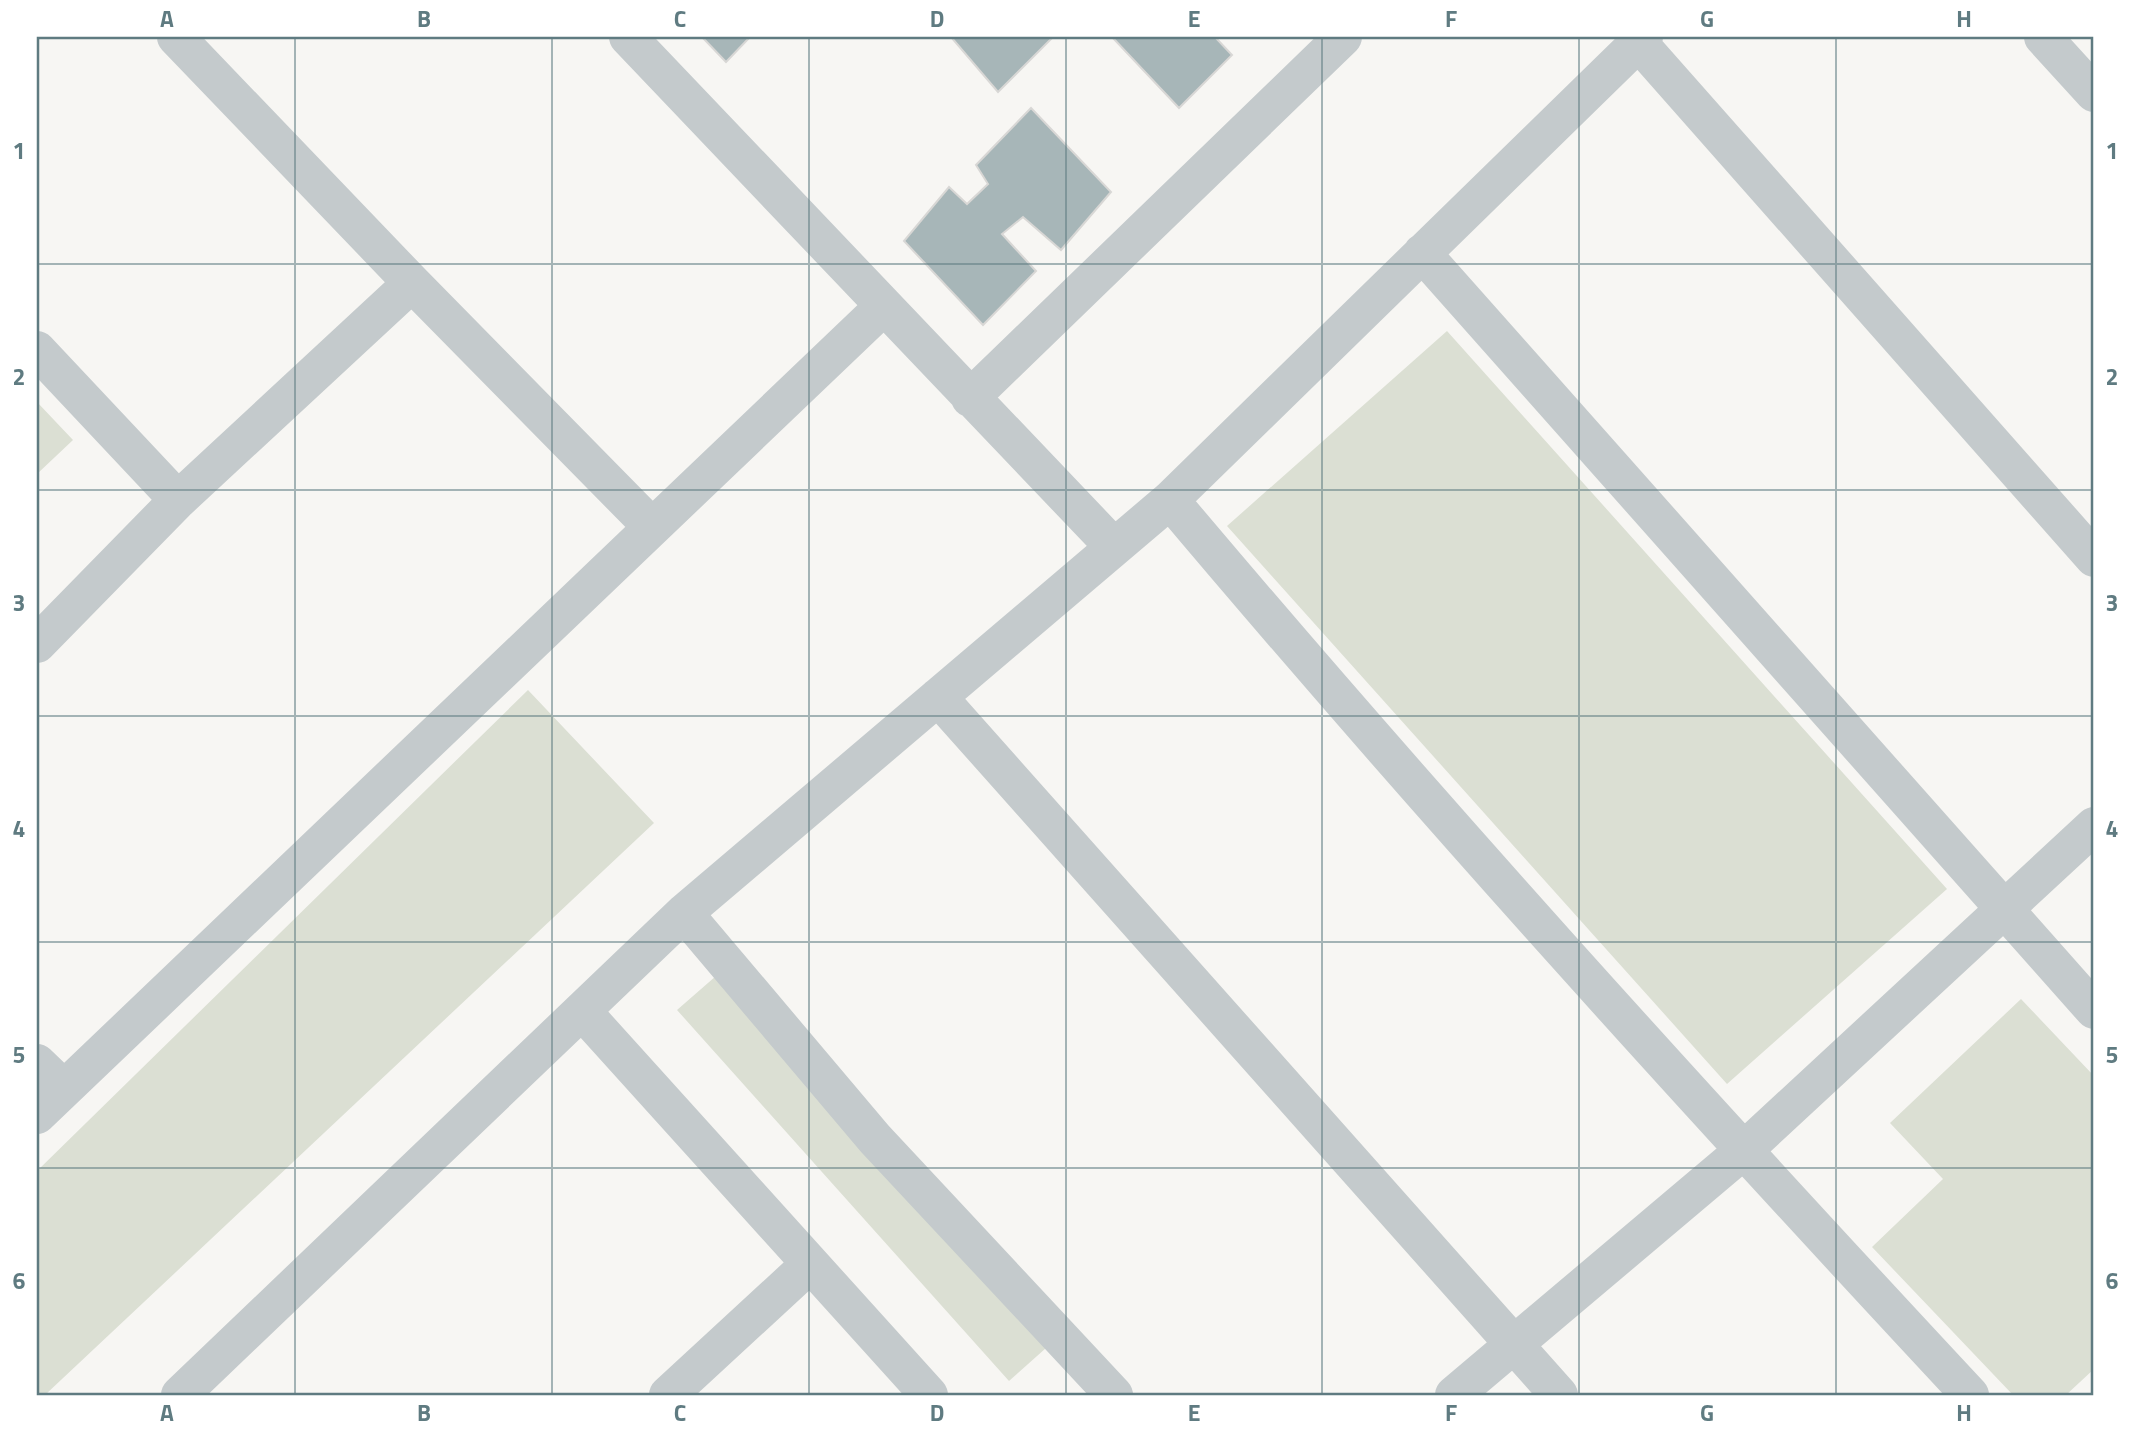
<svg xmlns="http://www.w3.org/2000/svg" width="2131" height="1432" viewBox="0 0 2131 1432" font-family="'Titillium Web',sans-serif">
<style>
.green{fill:#dbdfd3}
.building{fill:#a7b6b8;stroke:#d8d7d5;stroke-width:2}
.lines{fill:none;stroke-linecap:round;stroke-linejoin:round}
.minor{stroke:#c4cacc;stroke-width:38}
.grid{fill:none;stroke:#5f7b81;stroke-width:2;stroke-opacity:0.55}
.neatline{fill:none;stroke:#5f7b81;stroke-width:2.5}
.grid-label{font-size:23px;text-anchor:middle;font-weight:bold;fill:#5f7b81}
</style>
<rect width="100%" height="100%" fill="#f7f6f3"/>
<path class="green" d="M1447,331L1947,889L1727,1084L1227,526Z
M37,402L73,440L37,474Z
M528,690L654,823L45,1395H37V1171Z
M724,969L1055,1340L1009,1381L677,1010Z
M2021,999L2094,1076V1369L2066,1395H2013L1872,1247L1943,1179L1890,1123Z"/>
<path class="building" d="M702,37H750L726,62Z
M951,37H1053L998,92Z
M1112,37H1215L1232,55L1179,108Z
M1031,108L1111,192L1061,250L1023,217L1002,234L1036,271L983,325L904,241L949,187L967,204L988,184L976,165Z"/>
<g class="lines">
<path class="minor" d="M176,37L412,283L652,527
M628,37L1114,547
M2043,37L2094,93
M1638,42L2094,558
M1422,253L2094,1010
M37,350L178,500
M970,398L1343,37
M1170,500C1428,806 1697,1102 1970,1395
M37,644L178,500L412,283
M938,697L1559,1395
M684,913L875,1139L1114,1395
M583,1012L929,1395
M37,1063L64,1089
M37,1115L883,307
M180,1395L684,913L1170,500L1644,37
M668,1395L810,1264
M1454,1395L1743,1151L2094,826"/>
</g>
<path class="grid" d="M295,37V1395M552,37V1395M809,37V1395M1066,37V1395M1322,37V1395M1579,37V1395M1836,37V1395M37,264H2094M37,490H2094M37,716H2094M37,942H2094M37,1168H2094"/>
<rect width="2131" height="1432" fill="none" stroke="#ffffff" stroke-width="77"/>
<rect x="38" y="38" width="2054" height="1356" class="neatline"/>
<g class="grid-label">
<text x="167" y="27">A</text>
<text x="424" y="27">B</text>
<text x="680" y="27">C</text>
<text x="937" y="27">D</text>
<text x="1194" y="27">E</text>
<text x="1451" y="27">F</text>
<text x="1707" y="27">G</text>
<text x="1964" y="27">H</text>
<text x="19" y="159">1</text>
<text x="2112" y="159">1</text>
<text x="19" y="385">2</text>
<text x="2112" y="385">2</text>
<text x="19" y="611">3</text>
<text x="2112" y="611">3</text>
<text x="19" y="837">4</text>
<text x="2112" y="837">4</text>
<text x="19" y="1063">5</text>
<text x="2112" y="1063">5</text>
<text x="19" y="1289">6</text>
<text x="2112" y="1289">6</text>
<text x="167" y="1421">A</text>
<text x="424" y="1421">B</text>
<text x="680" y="1421">C</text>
<text x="937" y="1421">D</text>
<text x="1194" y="1421">E</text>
<text x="1451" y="1421">F</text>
<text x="1707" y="1421">G</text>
<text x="1964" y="1421">H</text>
</g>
</svg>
